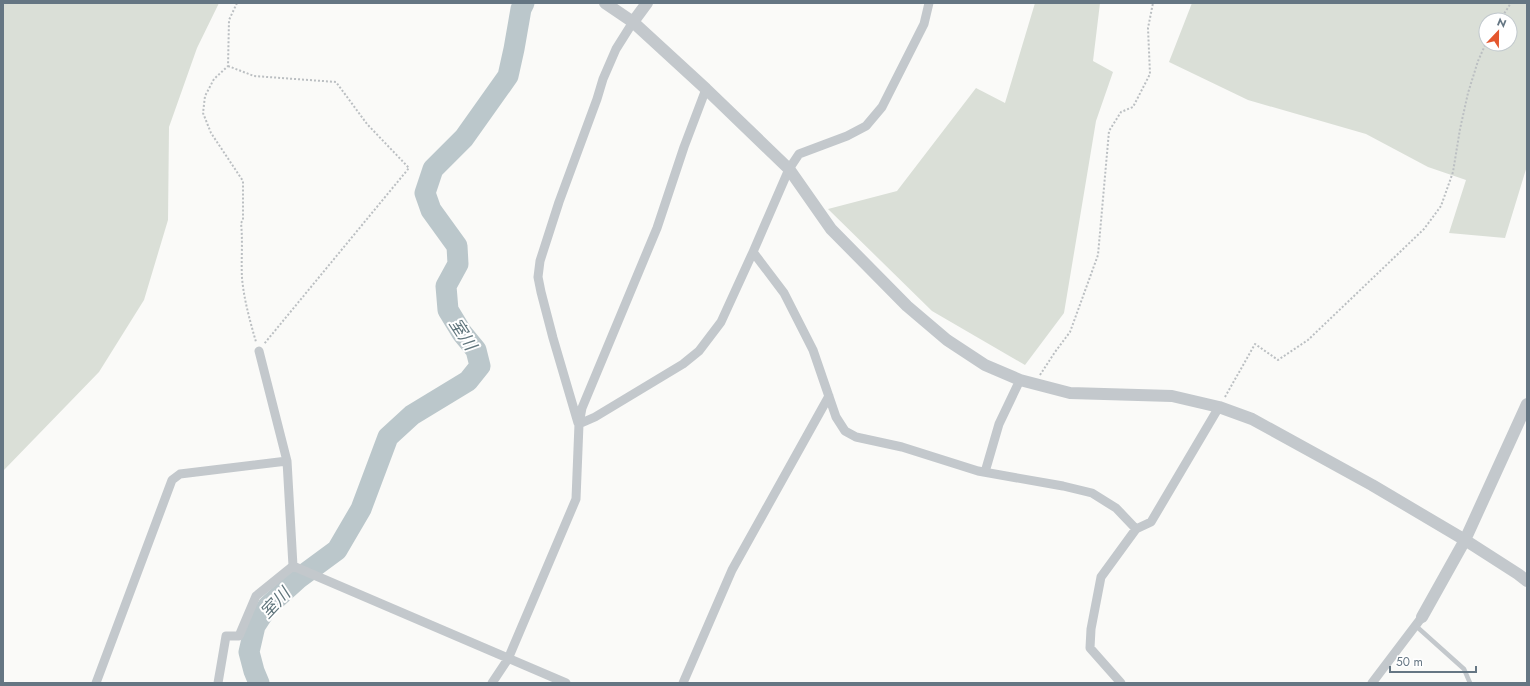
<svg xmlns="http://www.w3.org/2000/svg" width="1530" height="686" viewBox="0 0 1530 686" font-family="Jost,'Noto Sans JP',sans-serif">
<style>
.green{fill:#dadfd7;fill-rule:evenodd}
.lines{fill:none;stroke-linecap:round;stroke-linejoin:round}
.river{stroke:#bbc7cb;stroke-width:21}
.path{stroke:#bbbfc2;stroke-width:2;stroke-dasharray:2 2;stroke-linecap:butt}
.service{stroke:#c3c8cc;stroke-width:4.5}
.minor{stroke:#c3c8cc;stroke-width:9}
.tertiary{stroke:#c3c8cc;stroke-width:12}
.labels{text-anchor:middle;stroke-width:4;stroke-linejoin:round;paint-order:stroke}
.water-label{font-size:17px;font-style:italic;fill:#60757c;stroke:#fff}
</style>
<rect width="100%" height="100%" fill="#fafaf8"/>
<path class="green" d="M3,3H219L197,48L169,127L168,220L144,300L99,372L3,471Z
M1035,3H1100L1093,61L1113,72L1096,121L1064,313L1025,365L932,311L828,209L897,191L976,88L1005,103Z
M1192,3H1527V166L1505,238L1449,233L1466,180L1428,167L1366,134L1248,100L1169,62ZM1486,20H1510V44H1486Z"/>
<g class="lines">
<path class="river" d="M259,683L254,671L249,652L255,626L268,606L299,578L337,550L361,509L388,437L412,415L468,381L480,366L476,350L462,333L448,310L446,286L458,264L457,246L431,210L425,193L433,169L464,138L508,76L514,49L521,9L524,3"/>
<path class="path" d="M237,3L229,20L228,66L214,79L205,96L203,113L211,133L243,181V220L241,223C243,241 241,260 242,278C244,300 250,321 256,342
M1500,20L1511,3
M228,66L254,76L336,82L367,124L409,168L264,344
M1040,375L1055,352L1070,332L1098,255L1109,131L1121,112L1133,107L1150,74L1148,28L1153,3
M1225,397L1255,344L1278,360L1308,340L1424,229L1441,206L1453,172L1460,129L1468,93L1478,61L1486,43
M3,683H4"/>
<path class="service" d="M1416,626L1464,669L1470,683"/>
<path class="minor" d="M753,252L784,293L813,350L836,417L845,431L856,437L902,447L978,471L1063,486L1092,493L1116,508L1136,529
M259,351L287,461L293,566
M578,423L553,338L541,292L538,277L540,261L559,202L597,99L603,79L616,49L633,22
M579,424L595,417L683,364L699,351L721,322L753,252L789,169L799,154L847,136L866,126L882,107L924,24L929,3
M985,472L999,424L1020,380
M293,566L566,683
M96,683L172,480L180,474L287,461
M218,683L226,636H239L256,596L293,566
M492,683L508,659L576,499L579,424L582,408L657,228L684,147L706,89
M683,683L732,570L829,396
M1121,683L1090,648L1091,629L1101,577L1136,529L1151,522L1219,407
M1372,683L1422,617"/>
<path class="tertiary" d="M605,3L633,22
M647,3L633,22L706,89L789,169L831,229L907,306L947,340L985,365L1020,380L1070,393L1172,396L1219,407L1252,419L1372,485L1465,540L1518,574L1527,581
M1422,617L1465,540L1527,404"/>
</g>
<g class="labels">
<g class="water-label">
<text transform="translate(463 334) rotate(57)" y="6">室川</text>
<text transform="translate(275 603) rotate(-47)" y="6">室川</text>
</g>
</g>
<rect width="1530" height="686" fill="none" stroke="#657683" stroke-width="8"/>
<g transform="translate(1498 32) rotate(22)"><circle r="19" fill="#ffffff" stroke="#c1c8cd"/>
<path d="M0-3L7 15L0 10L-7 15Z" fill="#e4572e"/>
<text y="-6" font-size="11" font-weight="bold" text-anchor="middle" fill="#657683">N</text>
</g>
<path d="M1390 666v6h86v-6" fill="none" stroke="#657683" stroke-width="2"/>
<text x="1396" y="666" font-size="12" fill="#657683" stroke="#ffffff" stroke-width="3" paint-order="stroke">50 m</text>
</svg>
